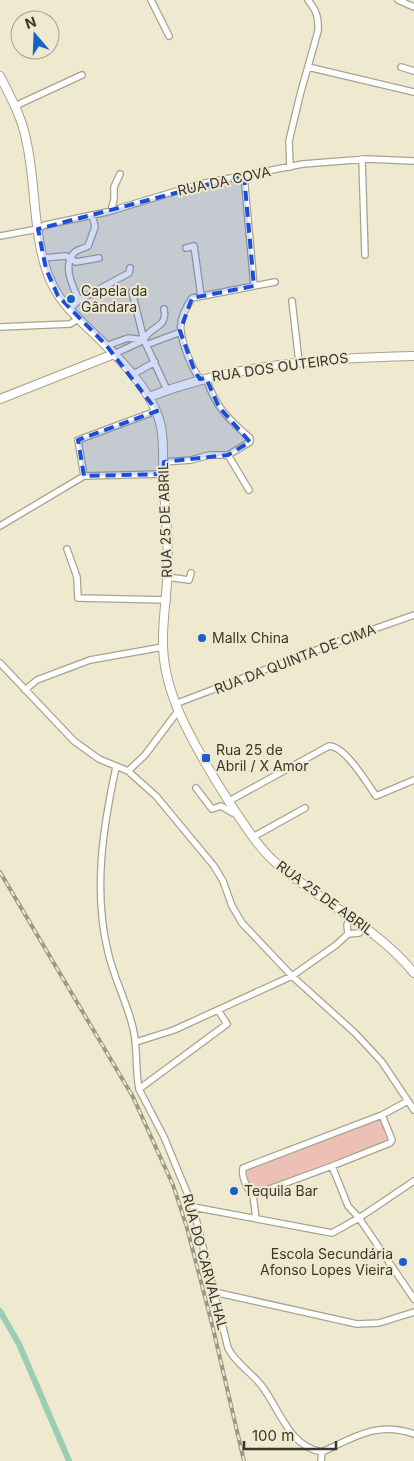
<svg xmlns="http://www.w3.org/2000/svg" width="414" height="1461" viewBox="0 0 414 1461" font-family="Inter,sans-serif">
<style>
.green{fill:#edc0b5}
.lines{fill:none;stroke-linecap:round;stroke-linejoin:round}
.canal{stroke:#9aceb4;stroke-width:6}
.street-casing{stroke:#a8a38b;stroke-width:8}
.secondary-casing{stroke:#a8a38b;stroke-width:10}
.street{stroke:#fff;stroke-width:5.5}
.secondary{stroke:#fff;stroke-width:8}
.rail-casing{stroke:#9b9885;stroke-width:4}
.rail{stroke:#eee9cf;stroke-width:2;stroke-dasharray:5.5;stroke-linecap:butt}
.marked{fill:#1d4ed8;fill-opacity:0.2;stroke:#1d4ed8;stroke-width:4;stroke-dasharray:10 6;stroke-linejoin:round}
.poi-dot{fill:#1861cc;stroke:#eee9cf;stroke-width:2}
.labels{text-anchor:middle;stroke-width:4;stroke-linejoin:round;paint-order:stroke}
.street-label{font-size:14px;fill:#39372d;stroke:#eee9cf}
.poi-label{font-size:14px;fill:#39372d;stroke:#eee9cf;text-anchor:start}
</style>
<rect width="100%" height="100%" fill="#eee9cf"/>
<path class="green" d="M379,1120H381L388,1137L387,1141L255,1190C249,1187 245,1174 248,1169Z"/>
<g class="lines">
<path class="canal" d="M0,1311L19,1344L69,1461"/>
<defs>
<path id="street" d="M151,0L169,36
M398,0L414,7
M308,67L414,92
M401,67L414,71
M15,106L82,75
M362,159L365,255
M290,167L289,141L300,95L318,31C319,17 316,10 308,0
M244,175L254,286
M111,211L114,199V187L120,174
M0,236L38,229L45,225L107,212L200,184L303,164L367,159L414,161
M186,248L194,246L201,296
M43,258L66,256L76,262L99,258
M132,292L144,340L167,390
M79,300C73,287 62,266 74,253C77,249 84,249 88,246L95,227L92,215
M292,301L299,362
M69,310L79,300L129,273L130,268
M0,327L70,324L78,319
M144,340C150,325 168,329 164,309
M146,345L181,332
M106,346L128,338L144,340
M114,354L142,341
M132,375L155,362
M200,379C192,369 182,344 181,331C179,320 186,307 192,298L275,282
M228,455L249,490
M164,462L191,460L209,455H228L250,442V438C228,419 215,406 206,378
M84,476L78,440L156,411
M0,526L84,476L163,474
M67,549L77,577L78,598L167,600
M167,577L189,580L191,573
M0,663L74,741L99,759L128,771L156,796L214,866L223,881L232,906L242,923L292,976L355,1033L382,1062L414,1110
M25,690L37,680L90,660L163,647
M175,704L348,638L414,615
M116,767C103,827 93,891 108,952C114,979 127,1002 133,1028C138,1048 135,1069 139,1089L164,1137L193,1207L228,1348C235,1363 251,1372 261,1385C280,1409 288,1446 322,1452
M128,771L145,755L178,711
M196,788L212,809L221,806L233,813L236,812
M229,801L329,746C345,746 367,783 376,796L414,780
M253,837L305,808
M348,934L347,925L350,916
M136,1042L174,1030L292,976L336,945L348,934L359,933L366,927
M139,1089L227,1024L218,1010
M382,1115L392,1140L390,1143L332,1166L253,1195C247,1190 241,1175 243,1168L382,1115L408,1101
M332,1166L348,1206L359,1218L414,1299
M253,1195L256,1218
M193,1207L332,1233L359,1218L414,1181
M214,1292L357,1324L379,1323L414,1312
M321,1461L322,1452C355,1437 377,1421 414,1434"/>
<path id="secondary" d="M0,76C11,98 23,119 27,144C37,190 32,246 54,288C63,305 77,317 91,331C117,356 154,391 161,427C164,442 163,458 163,474C165,506 168,537 168,568C167,594 162,622 163,647C164,674 174,703 186,727C200,755 216,782 233,808C246,827 258,847 275,862C320,902 376,926 414,973
M149,397C233,364 325,358 414,356
M0,399L114,354"/>
</defs>
<use href="#street" class="street-casing"/>
<use href="#secondary" class="secondary-casing"/>
<use href="#street" class="street"/>
<use href="#secondary" class="secondary"/>
<defs>
<path id="rail" d="M0,872L133,1097L173,1185L187,1228L212,1324L244,1461"/>
</defs>
<use href="#rail" class="rail-casing"/>
<use href="#rail" class="rail"/>
</g>
<path class="marked" d="M244,175L254,286L192,298L180,331L195,372L200,379L206,378L219,407L250,442L228,455L164,462L163,474L84,476L78,440L157,411L106,345L58,296L46,269L38,229Z"/>
<g class="poi-dot">
<circle cx="71" cy="299" r="5"/>
<circle cx="202" cy="638" r="5"/>
<rect x="201" y="753" width="10" height="10" rx="2.5"/>
<circle cx="234" cy="1191" r="5"/>
<circle cx="403" cy="1262" r="5"/>
</g>
<g class="labels">
<g class="street-label">
<text transform="translate(224 181) rotate(-12)" y="5">RUA DA COVA</text>
<text transform="translate(280 367) rotate(-8)" y="5">RUA DOS OUTEIROS</text>
<text transform="translate(165 520) rotate(-92)" y="5">RUA 25 DE ABRIL</text>
<text transform="translate(295 659) rotate(-21)" y="5">RUA DA QUINTA DE CIMA</text>
<text transform="translate(325 898) rotate(36)" y="5">RUA 25 DE ABRIL</text>
<text transform="translate(205 1262) rotate(75)" y="5">RUA DO CARVALHAL</text>
</g>
<g class="poi-label">
<text x="81" y="296">Capela da<tspan x="81" dy="16">Gândara</tspan></text>
<text x="212" y="643">Mallx China</text>
<text x="216" y="755">Rua 25 de<tspan x="216" dy="16">Abril / X Amor</tspan></text>
<text x="244" y="1196">Tequila Bar</text>
<text x="393" y="1259" text-anchor="end">Escola Secundária<tspan x="393" dy="16">Afonso Lopes Vieira</tspan></text>
</g>
</g>
<g transform="translate(35 35) rotate(341)"><circle r="24" fill="#eee9cf" stroke="#a6a28e"/>
<path d="M0-4L9 19L0 12L-9 19Z" fill="#1861cc"/>
<text y="-8" font-size="14" font-weight="bold" text-anchor="middle" fill="#39372d">N</text>
</g>
<path d="M244 1441v8h92v-8" fill="none" stroke="#39372d" stroke-width="2.5"/>
<text x="252" y="1441" font-size="15" fill="#39372d" stroke="#eee9cf" stroke-width="4" paint-order="stroke">100 m</text>
</svg>
